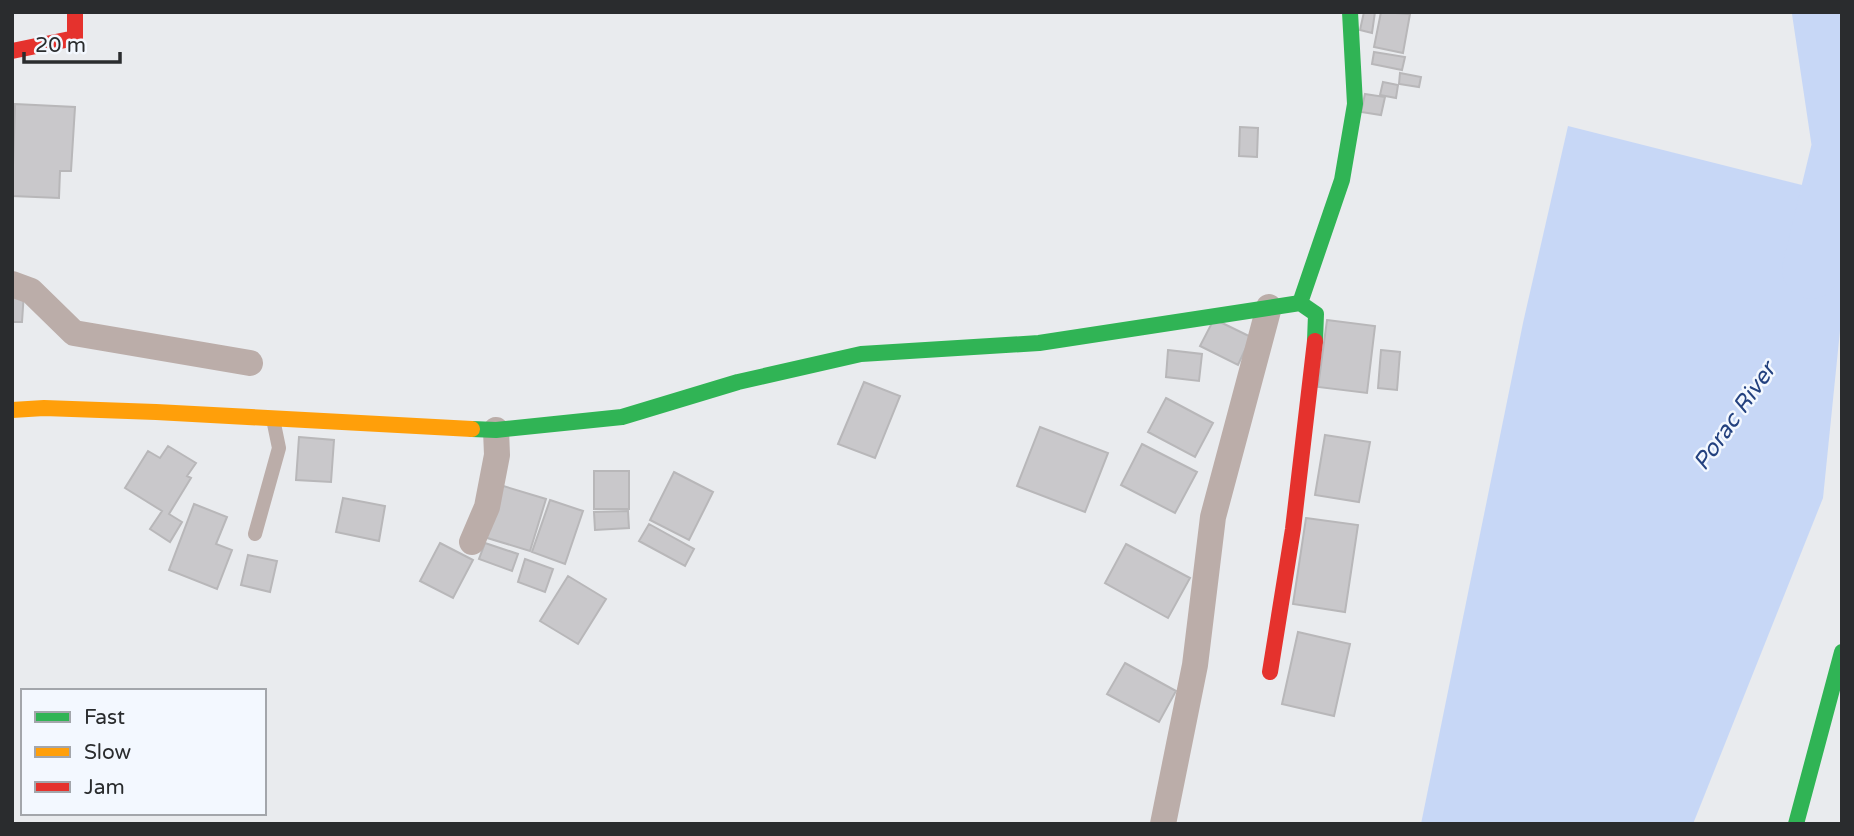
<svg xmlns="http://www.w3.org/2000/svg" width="1854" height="836" viewBox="0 0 1854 836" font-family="'Varela Round',sans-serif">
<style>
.water{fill:#c7d7f6}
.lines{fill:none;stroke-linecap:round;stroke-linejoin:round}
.stream{stroke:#c7d7f6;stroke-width:10}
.river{stroke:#c7d7f6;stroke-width:58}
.building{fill:#c9c8cb;stroke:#b8b7b9;stroke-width:2}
.lane{stroke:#bbada9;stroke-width:14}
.street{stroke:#bbada9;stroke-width:26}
.fast{stroke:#30b455;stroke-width:16}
.slow{stroke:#ff9f0a;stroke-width:16}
.jam{stroke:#e5322d;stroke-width:16}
.labels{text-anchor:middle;stroke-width:5;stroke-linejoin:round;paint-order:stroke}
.water-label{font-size:23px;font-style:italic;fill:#23417f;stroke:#f3f8ff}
</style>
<rect width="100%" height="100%" fill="#e9ebee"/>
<path class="water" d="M1568,126L1842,195V311L1823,498L1693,824H1421L1523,323Z"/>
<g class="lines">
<path class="stream" d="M1841,146L1842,147"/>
<path class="river" d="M1811,270L1841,146L1821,12"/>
</g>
<path class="building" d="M1364,12H1375L1372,33L1360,30Z
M1381,12L1410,14L1403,53L1374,47Z
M1374,52L1405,57L1402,70L1372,64Z
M1400,73L1421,77L1419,87L1399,84Z
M1383,82L1398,85L1396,98L1380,95Z
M1365,94L1385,97L1381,115L1361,112Z
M15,104L75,107L71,171H60L59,198L12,196Z
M1240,127L1258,128L1257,157L1239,156Z
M12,292H24L22,322H12Z
M1214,319L1251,337L1238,365L1200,346Z
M1327,320L1375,326L1367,393L1318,387Z
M1168,350L1202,354L1199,381L1166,377Z
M1381,350L1400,352L1397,390L1378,388Z
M864,382L900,396L875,458L838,444Z
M1166,398L1213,423L1195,457L1148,432Z
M1040,427L1108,453L1085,512L1017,486Z
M1325,435L1370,442L1359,502L1315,495Z
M299,437L334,440L331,482L296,480Z
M1142,444L1197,472L1175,513L1121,485Z
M168,446L196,463L187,476L191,478L169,514L182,522L170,542L150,529L162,511L125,488L148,451L160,458Z
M594,471H629V509H594Z
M674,472L713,492L689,540L650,520Z
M500,485L546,499L530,551L484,537Z
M343,498L385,506L379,541L336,532Z
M550,500L583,511L565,564L532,552Z
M194,504L227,517L216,544L232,550L217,589L169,570Z
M628,511L629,528L595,530L594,512Z
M1306,518L1358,525L1345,612L1293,604Z
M649,524L694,549L685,566L639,541Z
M440,543L473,560L453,598L420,581Z
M485,543L518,554L512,571L479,559Z
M1126,544L1190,578L1168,618L1105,583Z
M248,555L277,561L270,592L241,585Z
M525,559L553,569L545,592L518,582Z
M568,576L606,599L578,644L540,621Z
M1298,632L1350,644L1334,716L1282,704Z
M1125,663L1176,691L1159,722L1107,694Z"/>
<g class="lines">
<path class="lane" d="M255,534L279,448L273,419"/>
<path class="street" d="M12,284L31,291L74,333L250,363
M472,542L487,507L497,455L496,430
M1163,824L1195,665L1213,517L1269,307"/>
<path class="fast" d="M1300,303L1342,180L1355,104L1350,12
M472,429L496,430L622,417L738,382L861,354L1039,343L1300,303L1316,314L1315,341
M1796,824L1842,652"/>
<path class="slow" d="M12,410L44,408L156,412L472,429"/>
<path class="jam" d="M12,51L75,38V12
M1270,672L1293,529L1315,341"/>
</g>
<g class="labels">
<g class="water-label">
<text transform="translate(1734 416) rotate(-55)" y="8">Porac River</text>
</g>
</g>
<rect width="1854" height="836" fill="none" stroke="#2a2c2e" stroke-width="28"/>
<rect x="21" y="689" width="245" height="126" fill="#f3f8ff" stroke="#a3a6ab" stroke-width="2"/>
<rect x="35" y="712" width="35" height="10" fill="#30b455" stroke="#a3a6ab" stroke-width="2"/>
<text x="84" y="724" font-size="21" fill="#2a2c2e">Fast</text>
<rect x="35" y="747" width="35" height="10" fill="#ff9f0a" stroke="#a3a6ab" stroke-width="2"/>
<text x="84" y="759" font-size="21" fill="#2a2c2e">Slow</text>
<rect x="35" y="782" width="35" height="10" fill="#e5322d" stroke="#a3a6ab" stroke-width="2"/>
<text x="84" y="794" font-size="21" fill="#2a2c2e">Jam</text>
<path d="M24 52v10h96v-10" fill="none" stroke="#2a2c2e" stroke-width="3.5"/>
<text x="35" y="52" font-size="21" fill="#2a2c2e" stroke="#f3f8ff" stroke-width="5" paint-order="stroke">20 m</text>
</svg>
